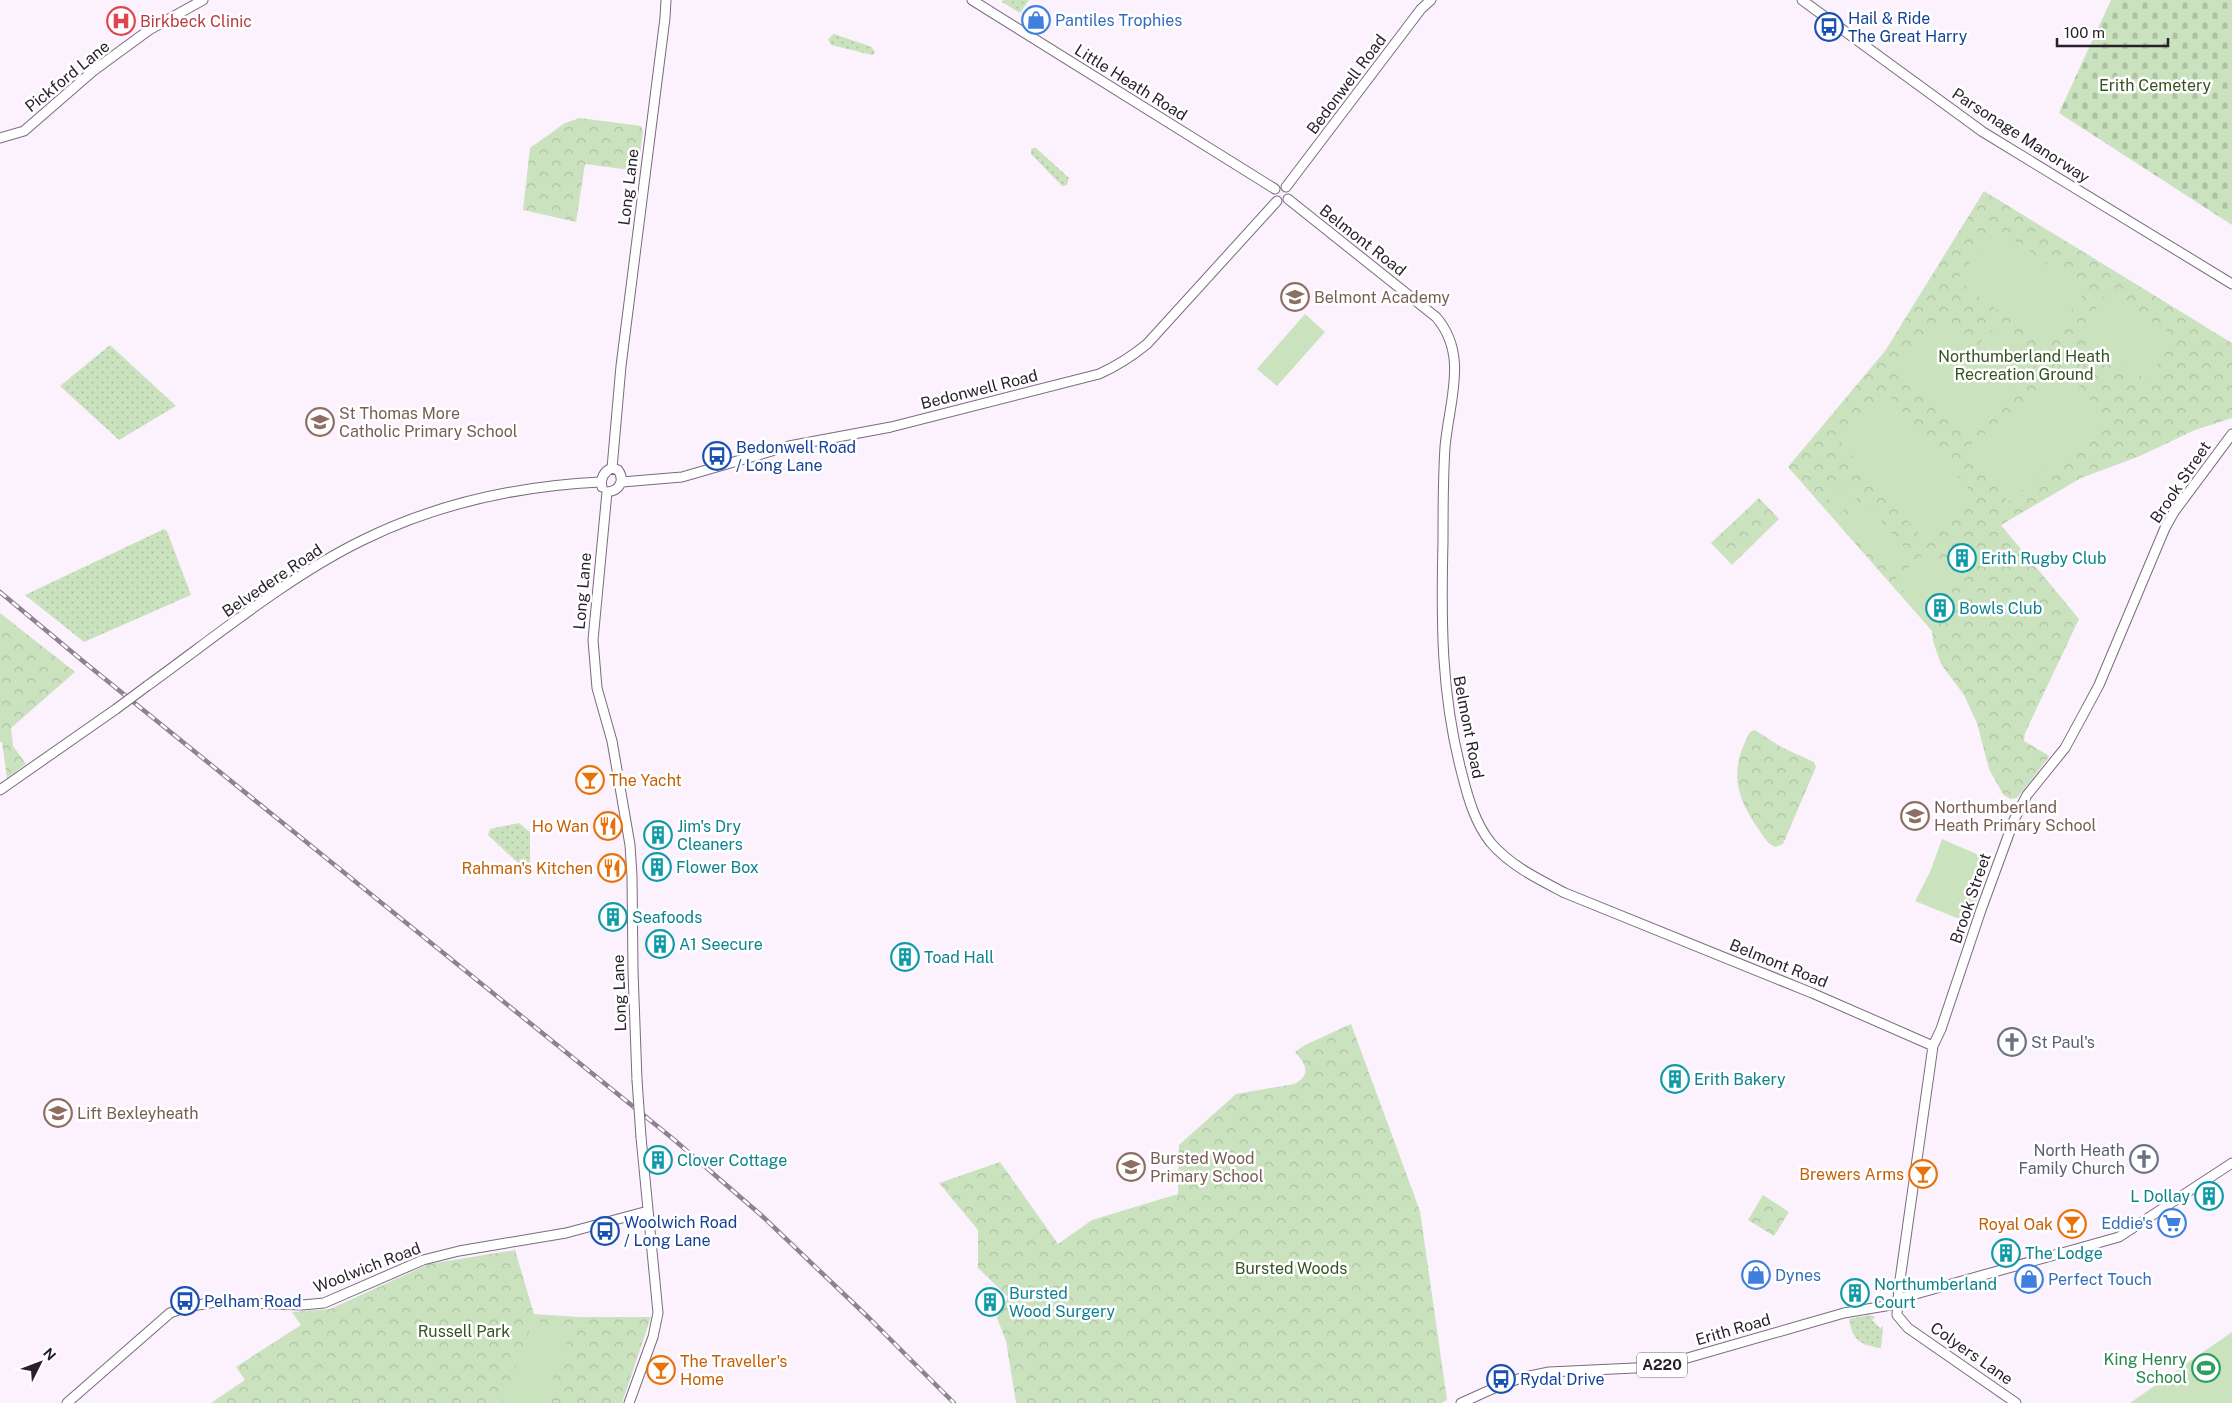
<svg xmlns="http://www.w3.org/2000/svg" width="2232" height="1403" viewBox="0 0 2232 1403" font-family="'Public Sans',sans-serif">
<style>
.grass{fill:url(#grass-dots)}
.cemetery{fill:url(#cemetery-stones)}
.park{fill:url(#park-crowns)}
.pitch{fill:#cbe2bf}
.lines{fill:none;stroke-linecap:round;stroke-linejoin:round}
.secondary-casing{stroke:#7c6981;stroke-width:11}
.primary-casing{stroke:#7c6981;stroke-width:11}
.secondary{stroke:#fff;stroke-width:9}
.primary{stroke:#fff;stroke-width:9}
.rail-casing{stroke:#8c838e;stroke-width:4.5}
.rail{stroke:#fff;stroke-width:2.5;stroke-dasharray:8;stroke-linecap:butt}
.secondary-bridge-casing{stroke:#7c6981;stroke-width:11;stroke-linecap:butt}
.secondary-bridge{stroke:#fff;stroke-width:9}
.labels{text-anchor:middle;stroke-width:5;stroke-linejoin:round;paint-order:stroke}
.shield{fill:#fff;stroke:#686269;stroke-width:1}
.shield-label{font-size:15px;font-weight:bold;fill:#271f29}
.transit-label{font-size:16px;fill:#164399;stroke:#fff;text-anchor:start}
.shop-label{font-size:16px;fill:#366cbe;stroke:#fff;text-anchor:start}
.health-label{font-size:16px;fill:#be3a42;stroke:#fff;text-anchor:start}
.street-label{font-size:16px;fill:#271f29;stroke:#fff}
.park-label{font-size:16px;fill:#355320;stroke:#fff}
.education-label{font-size:16px;fill:#785e54;stroke:#fff;text-anchor:start}
.culture-label{font-size:16px;fill:#0d838f;stroke:#fff;text-anchor:start}
.food-label{font-size:16px;fill:#c56008;stroke:#fff;text-anchor:end}
.worship-label{font-size:16px;fill:#5b616d;stroke:#fff;text-anchor:start}
.leisure-label{font-size:16px;fill:#27864d;stroke:#fff;text-anchor:end}
</style>
<defs>
<pattern id="grass-dots" width="8" height="8" patternUnits="userSpaceOnUse" patternTransform="scale(1.25)"><rect width="8" height="8" fill="#cbe2bf"/><path d="M2 2h.1M6 6h.1" fill="none" stroke="#aec1a4" stroke-width="1.8" stroke-linecap="round"/></pattern>
<pattern id="cemetery-stones" width="16" height="16" patternUnits="userSpaceOnUse" patternTransform="scale(1.25)"><rect width="16" height="16" fill="#cbe2bf"/><path d="M2 7V4a2 2 0 0 1 4 0v3zM10 15v-3a2 2 0 0 1 4 0v3z" fill="#aec1a4"/></pattern>
<pattern id="park-crowns" width="20" height="18" patternUnits="userSpaceOnUse" patternTransform="scale(1.25)"><rect width="20" height="18" fill="#cbe2bf"/><path d="M2 6a3 3 0 1 1 6 0M12 15a3 3 0 1 1 6 0" fill="none" stroke="#aec1a4"/></pattern>
</defs>
<rect width="100%" height="100%" fill="#fbf2fe"/>
<path class="grass" d="M1003,0H1029L1020,13L1002,2Z
M834,34L872,47L875,53L872,55L831,45L828,39Z
M1033,148H1036L1069,178L1067,185L1062,186L1031,154V149Z
M110,345L176,406L119,440L60,386Z
M164,529L167,531L191,595L84,642L25,595Z
M519,823L530,832V864L527,868L522,867L488,835L490,829Z
M1870,1315L1875,1317L1872,1320L1880,1328L1883,1326L1881,1348C1860,1345 1853,1341 1849,1319Z"/>
<path class="cemetery" d="M2111,0H2232V225L2059,113Z"/>
<path class="park" d="M580,118L641,126L643,131L638,171L585,164L576,222L523,210L530,148L565,123Z
M1984,191L2232,343V418L2195,430L2140,456L2081,478L2001,525L2079,619L2025,733L2024,741L2048,755L2049,757L2017,798L2010,799L2003,794L1989,769L1977,723L1964,695L1941,664L1933,641L1932,631L1788,467L1885,351Z
M1759,498L1779,519L1732,565L1711,543Z
M0,613L75,672L11,728L13,746L26,764L7,778L2,742H0Z
M1755,730L1781,747L1814,762L1816,767L1783,844L1775,847C1766,843 1762,834 1757,827C1734,793 1730,769 1750,732Z
M1351,1024L1420,1211L1447,1400L1441,1403H1016L1006,1341L997,1318L1008,1297L978,1268V1230L939,1183L1000,1162L1058,1244L1092,1220L1178,1194L1179,1145L1236,1094L1294,1084C1312,1075 1306,1064 1295,1052L1305,1045Z
M1763,1195L1789,1212L1774,1236L1748,1220Z
M515,1250L534,1314L579,1317H651L622,1403H211L245,1380L236,1367L301,1325L292,1312L330,1309L429,1264Z"/>
<path class="pitch" d="M1996,227L2085,292L2045,346L1957,280Z
M2107,292L2175,337L2147,380L2079,336Z
M1305,314L1325,332L1277,386L1257,369Z
M1938,320L2012,388L1967,438L1893,370Z
M1996,326L2037,363L2014,388L1973,351Z
M2063,368L2107,419L2008,502L1965,450Z
M1890,397L1973,494L1922,538L1839,440Z
M1848,482L1860,496L1839,514L1828,500Z
M1868,506L1876,515L1856,533L1848,523Z
M1879,518L1887,528L1867,545L1859,536Z
M1890,531L1898,540L1878,557L1869,548Z
M1900,543L1908,552L1888,570L1880,560Z
M1926,552L1955,585L1922,613L1894,580Z
M1942,839L1983,857L1979,867L1987,870L1969,923L1915,901L1930,872Z
M534,1320L570,1334L544,1403H502Z
M2232,1332V1403H2130Z"/>
<g class="lines">
<defs>
<path id="secondary" d="M972,0L1275,189
M1802,0L1983,132L2232,284
M0,138L24,131L93,71L149,30L203,0
M1286,187L1421,9L1431,0
M1288,199L1436,317C1469,355 1449,401 1445,447C1443,478 1443,510 1443,541C1441,622 1441,695 1462,774C1468,798 1475,823 1491,843C1511,866 1538,879 1565,893L1812,993L1933,1046
M612,468L621,366L665,18L666,0
M622,482L682,477L789,446L891,427L1099,374C1117,366 1131,357 1147,344L1277,201
M602,487C600,479 604,471 612,468
M607,492L593,640L597,688L612,741L630,845L632,876L633,971L637,1080
M607,492C620,491 625,480 618,470L612,468
M147,686C215,637 289,576 363,540C438,503 518,486 600,482
M0,790L116,709
M67,1403L170,1313L186,1307L216,1302L302,1305L324,1303L423,1260L459,1251L566,1233L648,1211
M629,1403L653,1337L658,1313L641,1137
M2016,1403L1908,1328L1897,1315L1899,1287L1933,1046L1941,1029L1981,910L2014,820L2027,795L2065,748L2084,713L2099,685L2165,528L2174,512L2232,434"/>
<path id="primary" d="M1461,1403L1501,1385L1524,1377L1549,1372L1656,1367L1844,1313L1897,1304L1905,1297L2119,1237L2232,1163"/>
</defs>
<use href="#secondary" class="secondary-casing"/>
<use href="#primary" class="primary-casing"/>
<use href="#secondary" class="secondary"/>
<use href="#primary" class="primary"/>
<defs>
<path id="rail" d="M0,592L84,662L672,1138L761,1215L869,1318L954,1403"/>
</defs>
<use href="#rail" class="rail-casing"/>
<use href="#rail" class="rail"/>
<defs>
<path id="secondary-bridge" d="M116,709L147,686
M637,1080L641,1137"/>
</defs>
<use href="#secondary-bridge" class="secondary-bridge-casing"/>
<use href="#secondary-bridge" class="secondary-bridge"/>
</g>
<defs>
<symbol id="shop-ring" viewBox="-11 -11 22 22"><circle r="9.5" fill="#fff" stroke="#3f7fe0" stroke-width="1.5"/><path d="M-5-2.5h2.3a2.7 3.5 0 0 1 5.4 0H5L5.5 6h-11ZM-1.5-2.5h3a1.5 2.3 0 0 0-3 0Z" fill="#3f7fe0"/></symbol>
<symbol id="hospital-ring" viewBox="-11 -11 22 22"><circle r="9.5" fill="#fff" stroke="#e0444e" stroke-width="1.5"/><path d="M-5-5h3v3.5h4V-5h3V5h-3V1.5h-4V5h-3Z" fill="#e0444e"/></symbol>
<symbol id="bus-ring" viewBox="-11 -11 22 22"><circle r="9.5" fill="#fff" stroke="#1a4fb4" stroke-width="1.5"/><path d="M-5-6H5V4H4V6H2V4H-2V6H-4V4H-5ZM-3.5-4V0h7V-4ZM-3.5 1.2v1.5H-2V1.2ZM2 1.2v1.5H3.5V1.2Z" fill="#1a4fb4"/></symbol>
<symbol id="school-ring" viewBox="-11 -11 22 22"><circle r="9.5" fill="#fff" stroke="#8d6e63" stroke-width="1.5"/><path d="M0-5L7-2L0 1L-7-2ZM-4 1L0 2.5L4 1V4Q0 6-4 4Z" fill="#8d6e63"/></symbol>
<symbol id="building-ring" viewBox="-11 -11 22 22"><circle r="9.5" fill="#fff" stroke="#0f9aa8" stroke-width="1.5"/><path d="M-4-6H4V6H1V3H-1V6H-4ZM-2.5-4.3h1.7v1.8h-1.7ZM.8-4.3h1.7v1.8H.8ZM-2.5-1h1.7V.8h-1.7ZM.8-1h1.7V.8H.8Z" fill="#0f9aa8"/></symbol>
<symbol id="bar-ring" viewBox="-11 -11 22 22"><circle r="9.5" fill="#fff" stroke="#e8710a" stroke-width="1.5"/><path d="M-6-5H6L.8 .8V4.5H3.5V6h-7V4.5H-.8V.8Z" fill="#e8710a"/></symbol>
<symbol id="restaurant-ring" viewBox="-11 -11 22 22"><circle r="9.5" fill="#fff" stroke="#e8710a" stroke-width="1.5"/><path d="M-5-6h1v4h1v-4h1v4h1v-4h1v5L-1.5 .5V6h-2V.5L-5-1ZM5-6V6H3V1.5H1.5Q1.5-4 5-6Z" fill="#e8710a"/></symbol>
<symbol id="church-ring" viewBox="-11 -11 22 22"><circle r="9.5" fill="#fff" stroke="#6b7280" stroke-width="1.5"/><path d="M-1.2-6h2.4v3.5h3.3v2.4h-3.3V6h-2.4V-.1h-3.3v-2.4h3.3Z" fill="#6b7280"/></symbol>
<symbol id="supermarket-ring" viewBox="-11 -11 22 22"><circle r="9.5" fill="#fff" stroke="#3f7fe0" stroke-width="1.5"/><path d="M-6-5.5h2.5l.6 2H6L4.5 2H-2.5L-4.4-4H-6ZM-1.5 3.2a1.3 1.3 0 1 0 .1 0ZM3 3.2a1.3 1.3 0 1 0 .1 0Z" fill="#3f7fe0"/></symbol>
<symbol id="stadium-ring" viewBox="-11 -11 22 22"><circle r="9.5" fill="#fff" stroke="#2e9e5b" stroke-width="1.5"/><path d="M0-5a6.5 5 0 1 0 0 10a6.5 5 0 1 0 0-10ZM-3.5-1.8h7v3.6h-7Z" fill="#2e9e5b"/></symbol>
</defs>
<g fill-rule="evenodd">
<use href="#shop-ring" x="1020" y="4" width="32" height="32"/>
<use href="#hospital-ring" x="105" y="5" width="32" height="32"/>
<use href="#bus-ring" x="1813" y="11" width="32" height="32"/>
<use href="#school-ring" x="1279" y="281" width="32" height="32"/>
<use href="#school-ring" x="304" y="406" width="32" height="32"/>
<use href="#bus-ring" x="701" y="440" width="32" height="32"/>
<use href="#building-ring" x="1946" y="542" width="32" height="32"/>
<use href="#building-ring" x="1924" y="592" width="32" height="32"/>
<use href="#bar-ring" x="574" y="764" width="32" height="32"/>
<use href="#school-ring" x="1899" y="800" width="32" height="32"/>
<use href="#restaurant-ring" x="592" y="810" width="32" height="32"/>
<use href="#building-ring" x="642" y="819" width="32" height="32"/>
<use href="#building-ring" x="641" y="851" width="32" height="32"/>
<use href="#restaurant-ring" x="596" y="852" width="32" height="32"/>
<use href="#building-ring" x="597" y="901" width="32" height="32"/>
<use href="#building-ring" x="644" y="928" width="32" height="32"/>
<use href="#building-ring" x="889" y="941" width="32" height="32"/>
<use href="#church-ring" x="1996" y="1026" width="32" height="32"/>
<use href="#building-ring" x="1659" y="1063" width="32" height="32"/>
<use href="#school-ring" x="42" y="1097" width="32" height="32"/>
<use href="#church-ring" x="2128" y="1143" width="32" height="32"/>
<use href="#building-ring" x="642" y="1144" width="32" height="32"/>
<use href="#school-ring" x="1115" y="1151" width="32" height="32"/>
<use href="#bar-ring" x="1907" y="1158" width="32" height="32"/>
<use href="#building-ring" x="2193" y="1180" width="32" height="32"/>
<use href="#supermarket-ring" x="2156" y="1207" width="32" height="32"/>
<use href="#bar-ring" x="2056" y="1208" width="32" height="32"/>
<use href="#bus-ring" x="589" y="1215" width="32" height="32"/>
<use href="#building-ring" x="1990" y="1237" width="32" height="32"/>
<use href="#shop-ring" x="1740" y="1259" width="32" height="32"/>
<use href="#shop-ring" x="2013" y="1263" width="32" height="32"/>
<use href="#building-ring" x="1839" y="1277" width="32" height="32"/>
<use href="#bus-ring" x="169" y="1285" width="32" height="32"/>
<use href="#building-ring" x="974" y="1286" width="32" height="32"/>
<use href="#stadium-ring" x="2190" y="1352" width="32" height="32"/>
<use href="#bar-ring" x="645" y="1354" width="32" height="32"/>
<use href="#bus-ring" x="1485" y="1363" width="32" height="32"/>
</g>
<g class="labels">
<rect class="shield" x="1637" y="1352.5" width="50" height="25" rx="4"/>
<g class="shield-label">
<text x="1662" y="1370">A220</text>
</g>
<g class="transit-label">
<text x="1848" y="24">Hail &amp; Ride<tspan x="1848" dy="18">The Great Harry</tspan></text>
<text x="736" y="453">Bedonwell Road<tspan x="736" dy="18">/ Long Lane</tspan></text>
<text x="624" y="1228">Woolwich Road<tspan x="624" dy="18">/ Long Lane</tspan></text>
<text x="204" y="1307">Pelham Road</text>
<text x="1520" y="1385">Rydal Drive</text>
</g>
<g class="shop-label">
<text x="1055" y="26">Pantiles Trophies</text>
<text x="2153" y="1229" text-anchor="end">Eddie's</text>
<text x="1775" y="1281">Dynes</text>
<text x="2048" y="1285">Perfect Touch</text>
</g>
<g class="health-label">
<text x="140" y="27">Birkbeck Clinic</text>
</g>
<g class="street-label">
<text transform="translate(67 76) rotate(-39)" y="6">Pickford Lane</text>
<text transform="translate(1131 82) rotate(32)" y="6">Little Heath Road</text>
<text transform="translate(1346 84) rotate(-53)" y="6">Bedonwell Road</text>
<text transform="translate(2021 135) rotate(33)" y="6">Parsonage Manorway</text>
<text transform="translate(628 187) rotate(-83)" y="6">Long Lane</text>
<text transform="translate(1363 240) rotate(38)" y="6">Belmont Road</text>
<text transform="translate(979 389) rotate(-14)" y="6">Bedonwell Road</text>
<text transform="translate(2180 482) rotate(-56)" y="6">Brook Street</text>
<text transform="translate(272 580) rotate(-34)" y="6">Belvedere Road</text>
<text transform="translate(582 591) rotate(-85)" y="6">Long Lane</text>
<text transform="translate(1469 727) rotate(79)" y="6">Belmont Road</text>
<text transform="translate(1970 898) rotate(-71)" y="6">Brook Street</text>
<text transform="translate(1779 963) rotate(22)" y="6">Belmont Road</text>
<text transform="translate(619 993) rotate(-92)" y="6">Long Lane</text>
<text transform="translate(367 1267) rotate(-21)" y="6">Woolwich Road</text>
<text transform="translate(1733 1329) rotate(-16)" y="6">Erith Road</text>
<text transform="translate(1972 1353) rotate(35)" y="6">Colyers Lane</text>
</g>
<g class="park-label">
<text x="2155" y="91">Erith Cemetery</text>
<text x="2024" y="362">Northumberland Heath<tspan x="2024" dy="18">Recreation Ground</tspan></text>
<text x="1291" y="1274">Bursted Woods</text>
<text x="464" y="1337">Russell Park</text>
</g>
<g class="education-label">
<text x="1314" y="303">Belmont Academy</text>
<text x="339" y="419">St Thomas More<tspan x="339" dy="18">Catholic Primary School</tspan></text>
<text x="1934" y="813">Northumberland<tspan x="1934" dy="18">Heath Primary School</tspan></text>
<text x="77" y="1119">Lift Bexleyheath</text>
<text x="1150" y="1164">Bursted Wood<tspan x="1150" dy="18">Primary School</tspan></text>
</g>
<g class="culture-label">
<text x="1981" y="564">Erith Rugby Club</text>
<text x="1959" y="614">Bowls Club</text>
<text x="677" y="832">Jim's Dry<tspan x="677" dy="18">Cleaners</tspan></text>
<text x="676" y="873">Flower Box</text>
<text x="632" y="923">Seafoods</text>
<text x="679" y="950">A1 Seecure</text>
<text x="924" y="963">Toad Hall</text>
<text x="1694" y="1085">Erith Bakery</text>
<text x="677" y="1166">Clover Cottage</text>
<text x="2190" y="1202" text-anchor="end">L Dollay</text>
<text x="2025" y="1259">The Lodge</text>
<text x="1874" y="1290">Northumberland<tspan x="1874" dy="18">Court</tspan></text>
<text x="1009" y="1299">Bursted<tspan x="1009" dy="18">Wood Surgery</tspan></text>
</g>
<g class="food-label">
<text x="609" y="786" text-anchor="start">The Yacht</text>
<text x="589" y="832">Ho Wan</text>
<text x="593" y="874">Rahman's Kitchen</text>
<text x="1904" y="1180">Brewers Arms</text>
<text x="2053" y="1230">Royal Oak</text>
<text x="680" y="1367" text-anchor="start">The Traveller's<tspan x="680" dy="18">Home</tspan></text>
</g>
<g class="worship-label">
<text x="2031" y="1048">St Paul's</text>
<text x="2125" y="1156" text-anchor="end">North Heath<tspan x="2125" dy="18">Family Church</tspan></text>
</g>
<g class="leisure-label">
<text x="2187" y="1365">King Henry<tspan x="2187" dy="18">School</tspan></text>
</g>
</g>
<g transform="translate(40 1363) rotate(48)" stroke="#ffffff" stroke-width="4" paint-order="stroke">
<path d="M0-4L9 19L0 12L-9 19Z" fill="#271f29"/>
<text y="-8" font-size="14" font-weight="bold" text-anchor="middle" fill="#271f29">N</text>
</g>
<path d="M2057 38v8h111v-8" fill="none" stroke="#271f29" stroke-width="2.5"/>
<text x="2064" y="38" font-size="15" fill="#271f29" stroke="#ffffff" stroke-width="4" paint-order="stroke">100 m</text>
</svg>
